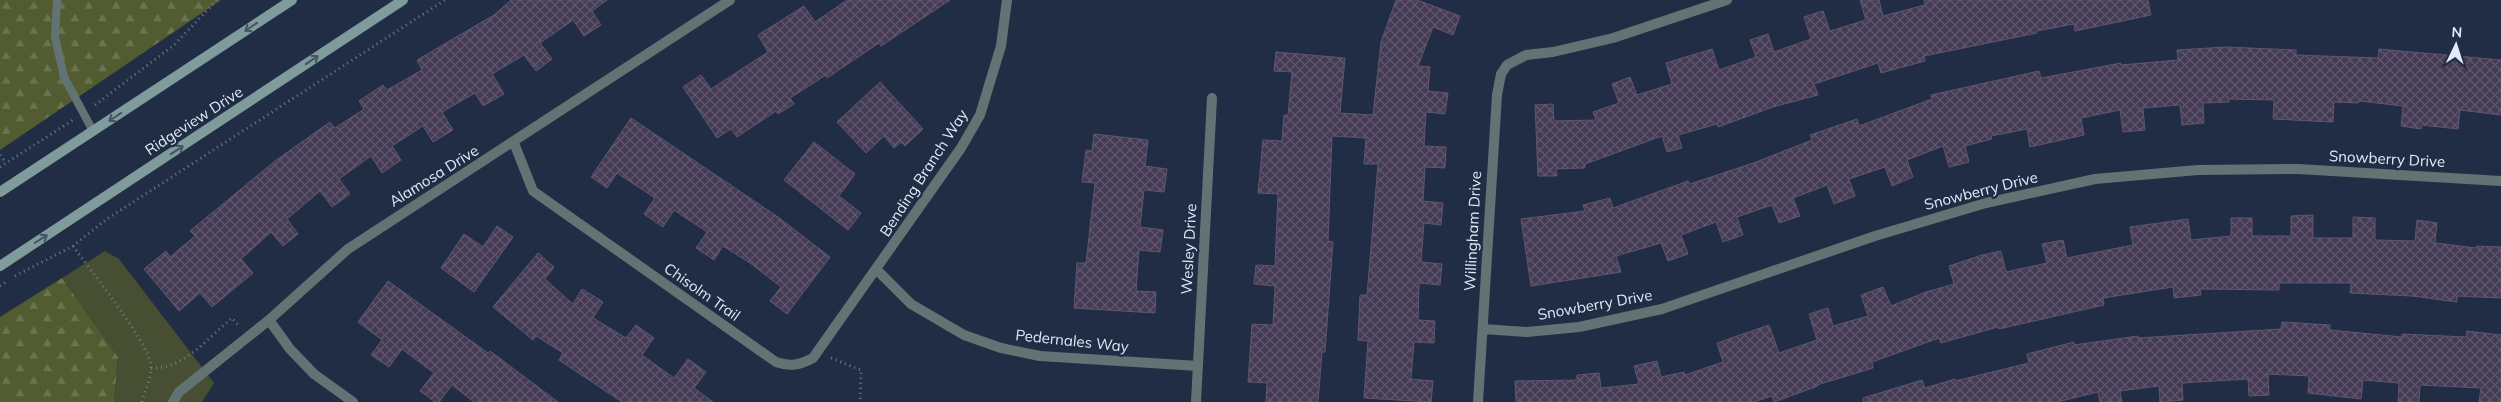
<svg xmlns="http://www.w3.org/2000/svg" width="2501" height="402" viewBox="0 0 2501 402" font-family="Mulish,sans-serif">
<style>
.grass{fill:#484e31}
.forest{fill:url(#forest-firs)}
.building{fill:url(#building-cross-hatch);stroke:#605571}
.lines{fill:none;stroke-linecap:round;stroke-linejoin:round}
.path{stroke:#6f798d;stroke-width:3;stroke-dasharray:1 4;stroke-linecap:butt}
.service{stroke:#627374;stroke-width:8}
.minor{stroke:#627374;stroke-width:10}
.secondary{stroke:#7f9b9b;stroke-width:10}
.oneway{stroke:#425462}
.labels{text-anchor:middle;stroke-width:5;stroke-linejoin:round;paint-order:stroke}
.street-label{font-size:15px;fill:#e1eaf9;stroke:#212d44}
</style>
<defs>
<pattern id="forest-firs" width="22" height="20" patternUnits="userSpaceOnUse" patternTransform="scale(1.25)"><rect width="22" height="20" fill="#535c31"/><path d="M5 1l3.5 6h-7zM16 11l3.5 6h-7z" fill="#6b7450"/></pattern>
<pattern id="building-cross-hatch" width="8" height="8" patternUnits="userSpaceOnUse" patternTransform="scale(1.25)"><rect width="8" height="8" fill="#453b55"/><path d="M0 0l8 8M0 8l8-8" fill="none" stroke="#60586e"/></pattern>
</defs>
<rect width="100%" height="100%" fill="#212d44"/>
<path class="grass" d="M105,251L119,259L214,383L202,402H114L118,357L62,278Z"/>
<path class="forest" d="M0,0H221L0,150Z
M62,278L118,357L114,402H0V317Z"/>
<path class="building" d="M511,0H607L592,11L601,25L584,36L573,20L540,43L552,59L536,71L524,55L492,74L504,94L483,106L475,93L442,112L453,130L433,142L423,126L392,146L401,160L382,173L371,156L339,179L350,194L332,207L320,191L287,219L298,234L283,246L271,232L241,259L253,273L212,307L200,293L179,311L144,269L166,251L170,257L195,236L190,231L275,161L330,122L335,128L364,109L359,101L383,85L387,90L422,70L417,60L494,15Z
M847,0H950L881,46L879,43L827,78L826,75L790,98L794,104L778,114L776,111L737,137L731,129L717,138L683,87L701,75L711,89L768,52L758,35L804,6L815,22Z
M1396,0H1417L1460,16L1453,35L1433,27L1418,66L1430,67L1428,91L1448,93L1445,114L1426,112L1424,146L1446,147L1445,168L1425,167L1423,201L1443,203L1441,225L1424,223L1421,262L1442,264L1440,285L1419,283L1418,320L1435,321L1434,343L1414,342L1411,379L1433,381L1431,402L1364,398L1368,341L1358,340L1360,295H1367L1378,164H1364L1366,138L1332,136L1328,241L1333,242L1325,352H1322L1318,402H1266L1267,383L1248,382L1252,324L1273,325L1275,286L1254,284L1256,265L1275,266L1278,194L1258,193L1263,140L1282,141L1284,115H1288L1292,72L1274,71L1276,52L1345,58L1340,113L1373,115L1381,42Z
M1860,0H1879L1883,16L1925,5L1924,0H2148L2151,15L2075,31L2074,24L2037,31V33L1924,56L1925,61L1881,73L1878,63L1814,84L1818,95L1773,107L1718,127L1717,124L1678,135L1682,148L1667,152L1662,136L1585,164V168L1556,169L1557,176H1538L1535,105L1553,104L1554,121L1596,120L1593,112L1619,103L1612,84L1630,77L1637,95L1672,84L1666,63L1712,49L1719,70L1756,57L1750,40L1768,34L1774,52L1811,39L1804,17L1823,11L1830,31L1866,20Z
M2226,47L2296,50V55L2378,58L2379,49L2501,60V115L2460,110L2458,129L2422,125L2421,129L2401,126L2403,106L2359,101L2358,103L2334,102L2333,122L2273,119L2274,100L2228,99L2229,102L2203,103L2204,123L2182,125L2180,105L2143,108L2145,130L2123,132L2120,110L2081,118L2084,135L2030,147L2027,129L1991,136L1992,139L1965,146L1969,162L1949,167L1943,146L1907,160L1913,177L1892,186L1885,167L1849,179L1855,196L1834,204L1827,185L1793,198L1800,216L1779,223L1772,205L1737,217L1743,235L1723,242L1716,222L1681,235L1688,254L1668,261L1661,243L1616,256L1621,272L1531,286L1521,219L1585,211L1583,205L1610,198L1613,208L1688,181L1690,184L1756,162L1812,140L1810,135L1857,119L1859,126L1932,99L1931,95L2039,71L2041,78L2121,63V65L2178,60L2177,50Z
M880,82L923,129L905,146L901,142L894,148L884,136L866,153L837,122Z
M631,118L778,217L830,257L787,314L770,301L781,287L750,263L723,246L714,260L696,248L707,232L674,210L663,227L644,214L655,198L617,173L607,188L591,177Z
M1094,134L1148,140L1145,166L1167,169L1164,192L1144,190L1140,227L1163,230L1160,252L1139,250L1136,291L1156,292L1155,313L1074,308L1077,263H1086L1095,183L1082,182L1086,150L1092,151Z
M814,142L855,174L839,196L861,213L848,230L784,180Z
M2313,215V238H2353V217L2375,218V240L2415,241L2417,220L2437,223L2435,243L2477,248V246L2501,247V298L2457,296V302L2412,296L2350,293L2351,283H2279V290L2200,289L2201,295L2174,298L2173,287L2103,298L2104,305L1999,329L1998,327L1941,343L1939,338L1872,362L1873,368L1817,385L1818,386L1774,402L1772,396L1754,402H1516L1515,381L1577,380V375L1599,373L1601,388L1639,384L1634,366L1657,361L1661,377L1684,372L1685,375L1723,362L1717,343L1769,325L1779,353L1817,340L1809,314L1828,308L1833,326L1868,316L1861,295L1883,287L1891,306L1926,292L1954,284L1949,266L1982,255L2001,251L2006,272L2047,263L2042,244L2063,240L2067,258L2133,245L2130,227L2188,219L2191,240L2231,236V218H2252V236H2291V216Z
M497,226L513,237L474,292L441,268L464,234L483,247Z
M538,253L554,267L545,279L573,304L582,289L603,302L593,318L626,338L636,325L654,338L642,355L674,378L688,359L706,372L694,388L713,402H622L559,360L563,353L536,336L533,340L493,307Z
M388,281L488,353L490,351L558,402H474L452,385L439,402H435L420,391L434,373L402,349L389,367L371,355L382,340L358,322Z
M2282,322L2330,325V330L2402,337V334L2466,337L2467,331L2501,335V402H2479L2481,388L2420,385L2419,402H2398L2399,383L2363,380L2361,399L2308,393L2309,376L2268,374L2269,395L2249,396L2248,379L2182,383L2183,400L2160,402L2159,386L2120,391L2122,402H2100L2098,392L2057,402H1863V398L1922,380L1925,388L1955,379V381L2029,363L2027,354L2074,342V345L2138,336V338L2281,329Z"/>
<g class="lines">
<path class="path" d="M95,105L174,45L217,0
M0,155L6,163
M0,167L73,120
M73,246C90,270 147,340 151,365C152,376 145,391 142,402
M15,276L73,246L107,219L445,0
M0,286L8,281
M831,358L861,370L860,402
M151,368C183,370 209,337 232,318L239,326"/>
<path class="service" d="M57,0L55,37L64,77L93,131"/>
<path class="minor" d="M514,143L533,191L776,362C790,367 800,365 813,358L961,148L980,115L1001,46L1007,0
M877,270L911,304L964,335L1001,348L1040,356L1198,366
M269,320L290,349L314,374L353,402
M1483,329L1527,332L1579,327L1662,309L1875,236L1986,203L2095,179L2198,170L2298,169L2501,181
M173,402L179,392L269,320L348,249L730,0
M1196,402L1212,98
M1478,402L1497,95L1501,74L1507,65L1526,55L1553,52L1613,38L1727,0"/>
<path class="secondary" d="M0,192L292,0
M0,266L403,0"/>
</g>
<defs><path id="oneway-shaft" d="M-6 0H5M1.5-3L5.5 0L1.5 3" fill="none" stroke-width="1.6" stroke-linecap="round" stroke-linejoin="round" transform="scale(1.25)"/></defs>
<g class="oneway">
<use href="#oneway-shaft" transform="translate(251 27) rotate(146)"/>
<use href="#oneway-shaft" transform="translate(312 60) rotate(-34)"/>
<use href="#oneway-shaft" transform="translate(115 117) rotate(146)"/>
<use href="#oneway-shaft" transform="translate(177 150) rotate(-33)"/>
<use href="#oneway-shaft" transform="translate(41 239) rotate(-32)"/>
</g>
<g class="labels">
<g class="street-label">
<text transform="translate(194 121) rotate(-33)" y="5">Ridgeview Drive</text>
<text transform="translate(2387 159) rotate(3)" y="5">Snowberry Drive</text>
<text transform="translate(924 173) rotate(-57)" y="5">Bending Branch Way</text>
<text transform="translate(434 176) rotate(-32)" y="5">Alamosa Drive</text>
<text transform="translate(1981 191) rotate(-14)" y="5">Snowberry Drive</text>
<text transform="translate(1473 231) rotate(-87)" y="5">Willingham Drive</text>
<text transform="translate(1189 249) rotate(-87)" y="5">Wesley Drive</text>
<text transform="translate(702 292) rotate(35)" y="5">Chisolm Trail</text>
<text transform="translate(1595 305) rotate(-10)" y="5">Snowberry Drive</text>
<text transform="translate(1072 341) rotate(6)" y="5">Pedernales Way</text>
</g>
</g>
<g transform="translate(2456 45) rotate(4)" stroke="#212d44" stroke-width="4" paint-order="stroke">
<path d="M0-4L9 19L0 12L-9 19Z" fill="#e1eaf9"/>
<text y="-8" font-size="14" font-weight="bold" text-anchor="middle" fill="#e1eaf9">N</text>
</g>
</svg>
